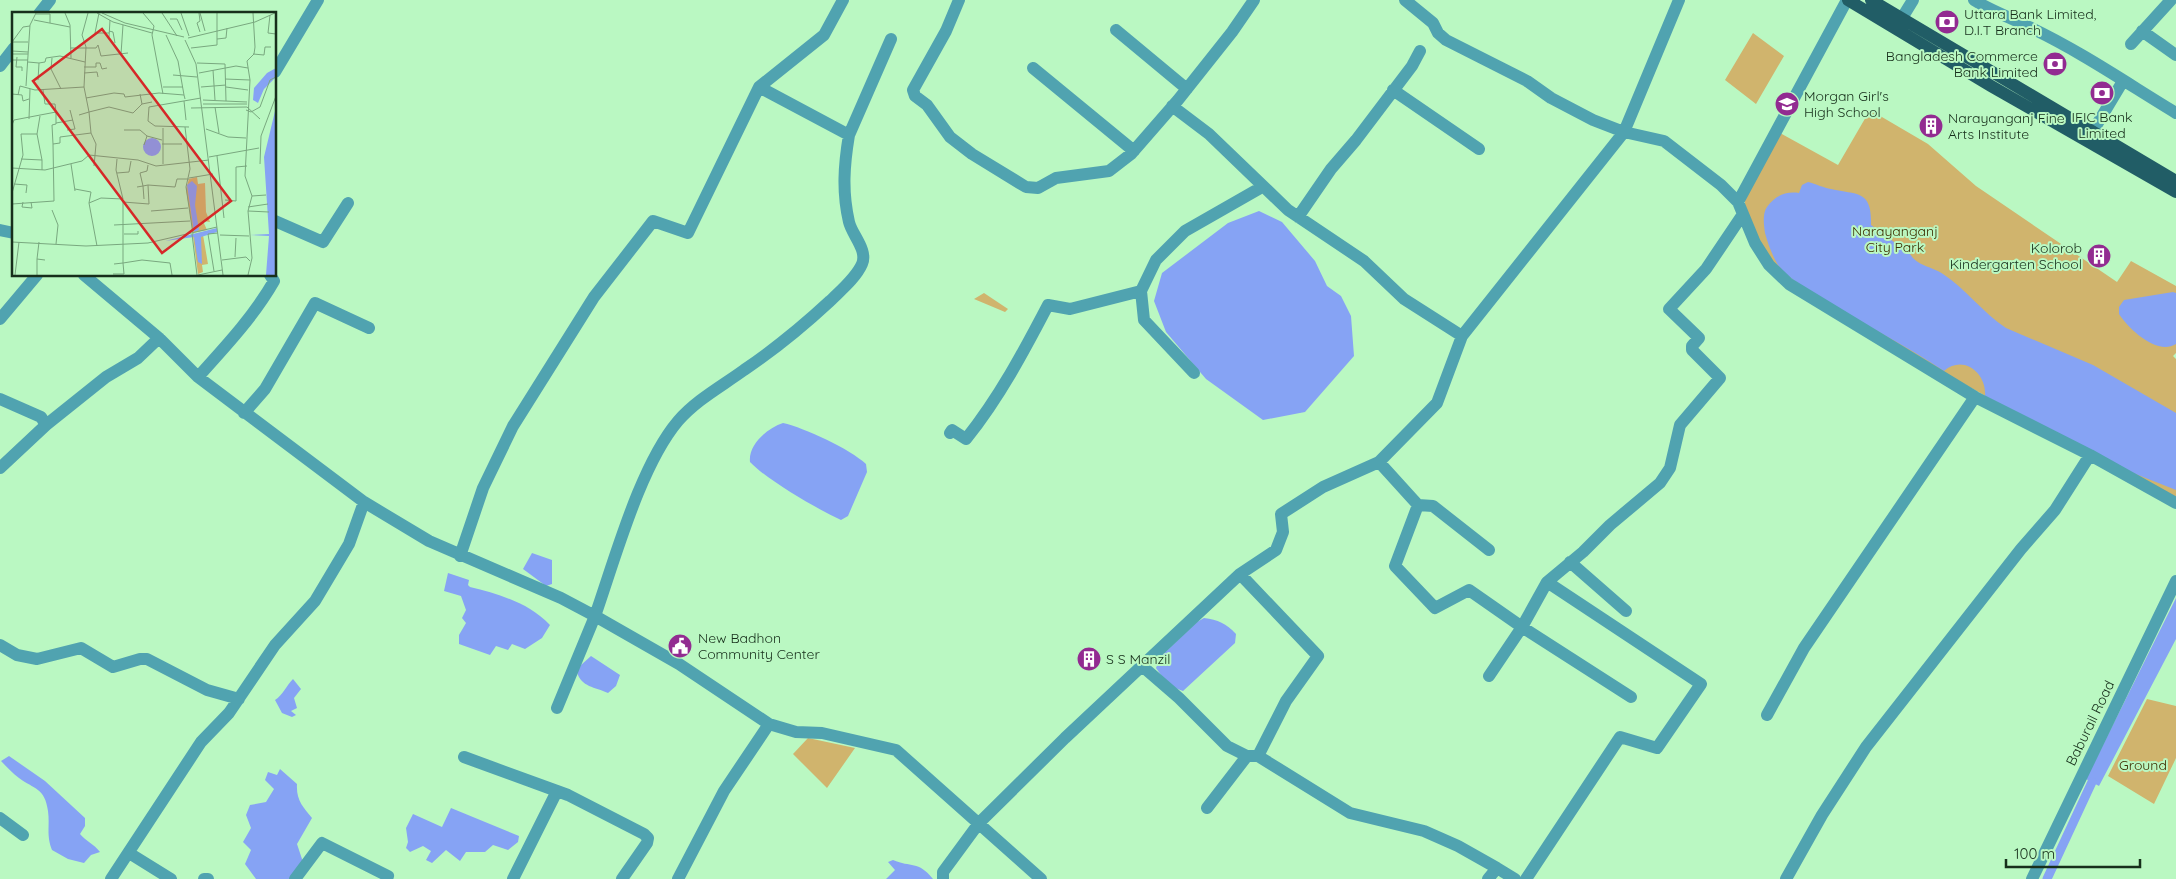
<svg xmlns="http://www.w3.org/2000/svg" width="2176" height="879" viewBox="0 0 2176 879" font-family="Quicksand,sans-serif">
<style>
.green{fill:#d0b46d}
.water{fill:#86a3f4}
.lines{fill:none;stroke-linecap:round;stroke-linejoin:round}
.canal{stroke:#86a3f4;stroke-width:9}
.minor{stroke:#50a3b0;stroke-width:12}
.major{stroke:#215d66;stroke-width:12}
.labels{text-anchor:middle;stroke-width:4;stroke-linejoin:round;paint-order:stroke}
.poi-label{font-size:14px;fill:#172f1b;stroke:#baf8c2;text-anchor:start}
.park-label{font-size:14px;fill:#3e2f03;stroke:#baf8c2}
.street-label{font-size:14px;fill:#172f1b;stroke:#baf8c2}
.inset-road{fill:none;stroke:#79a87f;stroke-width:1}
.view{fill:#d62828;fill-opacity:0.15;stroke:#d62828;stroke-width:2.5}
.inset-edge{fill:none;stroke:#172f1b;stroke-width:2.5}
</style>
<rect width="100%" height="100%" fill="#baf8c2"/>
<path class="green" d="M1753,33L1784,56L1756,104L1725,80Z
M1870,110L1928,144L1976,186L2117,282L2131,261L2176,286V353L2173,356L2176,359V498L2161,493L1863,328L1775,267L1763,247L1745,210V199L1780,133L1838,165Z
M984,293L1008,309L1005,312L974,299Z
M2147,699L2176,706V758L2154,804L2108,776Z
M808,738L855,748L827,788L793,754Z"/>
<path class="water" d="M1808,182C1816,184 1824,188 1831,189C1858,195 1872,190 1871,225L1910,254C1917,266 1931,266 1943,274C1966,289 1982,312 2006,328L2093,365L2176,413V490L2128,471L1985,396C1987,373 1963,354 1944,371C1905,345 1863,324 1823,299C1809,290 1788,279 1778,265C1772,255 1768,244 1765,233C1764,226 1762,214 1767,207C1775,196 1785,191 1799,193L1802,185Z
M1259,211L1282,222L1315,261L1327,286L1341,296L1351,316L1354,356L1305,412L1263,420L1206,379L1166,332L1154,301L1162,273L1228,223Z
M2173,292L2176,293V344C2157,356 2129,329 2119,314V307L2124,300Z
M783,423C805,428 850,449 866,464L867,472L848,516L841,520C817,509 767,480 750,462C748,444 768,428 783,423Z
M532,553L552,560V584L546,586L523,569Z
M448,573L469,580L468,585L470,587C499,594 529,603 550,625L542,638L525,649L512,644L508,650L496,646L490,655L459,644V635L466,623L462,618L466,610L461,596L444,591Z
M2176,598V639L2099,786L2086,779Z
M1204,618C1218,620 1226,623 1236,634L1235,643L1183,691C1170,687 1163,678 1156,668L1161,656L1197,622Z
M591,656L620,675L616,686L608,693C595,687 581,687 577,672L581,665Z
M293,679L301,689L294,698L297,708L291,711L296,715L292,717L282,713L275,700C283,695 286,686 293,679Z
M9,756L45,781L85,818V826L80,834C86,841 94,844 100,852L91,855L84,863L68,859L52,850C46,835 50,826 48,811C45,788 34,789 19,778C12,773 7,767 1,761Z
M280,769L297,784C296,800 303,807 312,818L297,844L303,862L292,879H256L245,864L251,850L243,842L251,828L246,815L250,805L266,802L274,789L265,780L268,772L277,775Z
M451,808L519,836L518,842L508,850L493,845L485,852H466L460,861L446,850L432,863L426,860L431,851L423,846L410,852L406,848L408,842L406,828L413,814L442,827Z
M893,860C911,868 918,860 933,879H886L895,870L888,862Z"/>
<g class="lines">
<path class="canal" d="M2047,879L2092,782"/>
<path class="minor" d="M959,0L946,31L913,90L915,96L927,105L950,137L972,154L1026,187L1038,188L1056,178L1109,171L1131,154L1178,100L1232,32L1254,0
M1405,0L1433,23L1438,33L1446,40L1527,81L1551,98L1593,120L1624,132L1664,141L1721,185L1738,202L1755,243L1769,265L1789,284L1975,397L2090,455L2176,503
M1974,0C1991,11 2010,17 2029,27C2080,51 2128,84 2176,113
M39,14L50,0
M1902,18L1913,0
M1116,30L1187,89
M2142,31L2176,55
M2131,44L2171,0
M0,66L14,48
M1033,68L1134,151
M275,72L318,0
M759,87L849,135L891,39
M1393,90L1479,149
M1172,106L1209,134L1288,210L1364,261L1404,299L1462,336
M2093,131L2123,81
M1738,202L1847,0
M1298,217L1331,169L1356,140L1412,66L1420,51
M275,221L323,242L348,203
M0,230L14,233
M84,275L159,338L198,377L364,502
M0,319L37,275
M1194,373L1144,320L1141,291L1156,260L1185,231L1262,187
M198,377C226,346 254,316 274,281L270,275
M0,399L41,417L46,425
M244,413L265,389L315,303L369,328
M950,433L952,430L966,439C999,398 1024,351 1048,305L1070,309L1141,291
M1379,462L1418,505L1395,566L1435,608L1469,590L1522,627L1489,676
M0,468L46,425L106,377L138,358L159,338
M1418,505L1433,506L1489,550
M460,556L483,488L513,426L594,297L653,221L688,233L759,87L824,35L843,0
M1570,562L1626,611
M1240,574L1318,656L1286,701L1258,756
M1547,582L1583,552L1610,525L1660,483L1670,468L1680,425L1720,378L1692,350V346L1699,338L1697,336L1669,309L1706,269L1743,214
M0,645L17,655L37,659L81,648L113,667L140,659H147L207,690L239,699
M1142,666L1179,698L1227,746L1247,756H1258L1350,813L1424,831L1458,846L1497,868L1488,879
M557,708L595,616L679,664L769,724L796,732L822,733L896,750L1041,879
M1767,715L1804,648L1975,397
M464,757L568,795L644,834L648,838L647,843L622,879
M1207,808L1247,756
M0,818L23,835
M129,853L171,879
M1497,868L1515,879
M111,879L201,742L229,713L275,645L315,601L349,544L364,502L429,541L561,598L595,616C615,559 640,466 678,421C696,400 722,386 744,370C775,349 802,327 830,301C840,291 856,278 862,264C868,250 852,235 849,222C842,192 844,165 849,135
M204,879H208
M295,879L322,843L388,876L387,879
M513,879L557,791
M678,879L724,791L769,724
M943,879V872L979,823L1065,738L1240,574L1276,550L1283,532L1281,514L1323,487L1379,462L1437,403L1462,336L1624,132L1679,0
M1526,879L1620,737L1657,748L1701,684L1547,582L1522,627L1631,697
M1786,879L1822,815L1866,747L2021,549L2055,510L2090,455
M2032,879L2176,581"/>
<path class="major" d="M1848,0L1991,86L2176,192
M1871,0L2176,181"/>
</g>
<defs>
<symbol id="bank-disc" viewBox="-11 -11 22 22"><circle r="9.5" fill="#922b91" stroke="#baf8c2"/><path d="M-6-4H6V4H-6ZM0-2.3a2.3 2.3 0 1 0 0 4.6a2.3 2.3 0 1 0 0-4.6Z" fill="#fff"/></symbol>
<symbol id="school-disc" viewBox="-11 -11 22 22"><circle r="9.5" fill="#922b91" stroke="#baf8c2"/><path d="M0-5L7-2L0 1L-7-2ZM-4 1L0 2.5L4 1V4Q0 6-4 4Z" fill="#fff"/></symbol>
<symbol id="building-disc" viewBox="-11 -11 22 22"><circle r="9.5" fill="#922b91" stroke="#baf8c2"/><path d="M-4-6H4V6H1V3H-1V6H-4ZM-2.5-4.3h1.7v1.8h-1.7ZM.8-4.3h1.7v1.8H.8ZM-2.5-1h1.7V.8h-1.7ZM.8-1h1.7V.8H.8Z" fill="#fff"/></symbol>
<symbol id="civic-disc" viewBox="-11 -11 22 22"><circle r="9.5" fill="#922b91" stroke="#baf8c2"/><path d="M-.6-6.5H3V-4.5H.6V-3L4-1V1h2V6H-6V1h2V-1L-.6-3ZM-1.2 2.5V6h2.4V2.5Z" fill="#fff"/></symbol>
</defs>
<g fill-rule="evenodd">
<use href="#bank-disc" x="1933" y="8" width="28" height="28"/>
<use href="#bank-disc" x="2041" y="50" width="28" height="28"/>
<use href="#bank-disc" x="2088" y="79" width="28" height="28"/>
<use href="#school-disc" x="1773" y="90" width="28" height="28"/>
<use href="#building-disc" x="1917" y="112" width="28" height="28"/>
<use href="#building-disc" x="2085" y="242" width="28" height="28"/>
<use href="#civic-disc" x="666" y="632" width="28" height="28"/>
<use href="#building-disc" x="1075" y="645" width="28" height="28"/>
</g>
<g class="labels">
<g class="poi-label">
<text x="1964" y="19">Uttara Bank Limited,<tspan x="1964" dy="16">D.I.T Branch</tspan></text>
<text x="2038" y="61" text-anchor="end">Bangladesh Commerce<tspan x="2038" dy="16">Bank Limited</tspan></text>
<text x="1804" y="101">Morgan Girl's<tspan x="1804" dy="16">High School</tspan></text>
<text x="2102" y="122" text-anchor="middle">IFIC Bank<tspan x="2102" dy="16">Limited</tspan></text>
<text x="1948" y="123">Narayanganj Fine<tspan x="1948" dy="16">Arts Institute</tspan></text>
<text x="2082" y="253" text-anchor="end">Kolorob<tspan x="2082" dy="16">Kindergarten School</tspan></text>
<text x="698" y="643">New Badhon<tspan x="698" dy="16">Community Center</tspan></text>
<text x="1106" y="664">S S Manzil</text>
</g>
<g class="park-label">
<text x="1895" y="236">Narayanganj<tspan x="1895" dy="16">City Park</tspan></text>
<text x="2143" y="770">Ground</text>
</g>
<g class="street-label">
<text transform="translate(2090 723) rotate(-64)" y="5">Baburail Road</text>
</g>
</g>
<g transform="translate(12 12)">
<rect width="264" height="264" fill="#baf8c2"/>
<path d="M185,165L186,172L193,171L194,200L198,210L191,209L195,218L181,221L174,177L177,167ZM191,223L196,252L190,253L191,260L186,262L181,224Z" fill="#d0b46d"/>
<path d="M264,56V65L252,77L246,91L241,88L242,76L255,61ZM264,95V263H254L257,224L238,223L257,222L252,145ZM131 135a9 9 0 1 1 18 0a9 9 0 1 1-18 0ZM180,169L185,174L183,193L187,218L182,220L175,173ZM205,216V220L189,225L190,252L186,250L182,225L153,229Z" fill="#86a3f4"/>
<path class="inset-road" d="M53,1L58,13L59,46M85,1L101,10L140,21M87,1L83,21H97M90,1L113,11L172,25M131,1L142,14L140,23L151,82M150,1L165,24M169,1L177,24M187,1L188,9L185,11L188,20M188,1L193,19M241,1L243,35L242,42L235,49L238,68L233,164L240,184L254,183M24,2H38V11M258,3L256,21L264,22M158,7H165L170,18M22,8L58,15M97,19L101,20L103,31M154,23L166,49L172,83M97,25L98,8M176,26L243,10L263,1M205,27L214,26L215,16M173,28L184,52L211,263M0,30L11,15L18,14M0,30H16M58,36H84L86,33L89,44L116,41M179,36L205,33V1M0,39L16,40M0,42H16M109,42L111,13M241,42L252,43L253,35H259M5,45L4,55H10V59M40,46L39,57L49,77M0,48H16M16,50L27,51L33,50L34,46L48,44L73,50M185,51L213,52L214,89M72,55H84V51H88L90,57L95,56M201,58L203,88M72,61L85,60L86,65M187,61L224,54L236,56M161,63L185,65M213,67L238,68M26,68L27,51M14,74L18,13L24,1M72,75L74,35L70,23L76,1M151,75H171M189,75L214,73M214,75L236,78M0,82L10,83L11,89L17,87M128,82L130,92L140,90M6,83L8,74L23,78L72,75L77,100L97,95L121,101L130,92M74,86L102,81L112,82L113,85L147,81L172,83L173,87M191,88L235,90M172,89L174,108M191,92H235M203,95L207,121M235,95L248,107M179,96L235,95M234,98L239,100L248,95L258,68L264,65M67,103L77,100L79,121L84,132L82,154M17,107L18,77M44,111L61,108M0,113L2,108L44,100L43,92H33L31,78M173,115L178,157L174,175L181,222M177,115L143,114L136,109L137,95L189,86M194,117L216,125L234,126M55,118L63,117L58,98M112,118H128L135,124M25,122L28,104M41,132L40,113L44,112V100M150,132H170M132,133L135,124L150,128M205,144L212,206M197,145L247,136M9,147L30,148V158M59,152L63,179M151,152V116M248,152L249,124L264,84M0,156L33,158L70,149L77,143L126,148L144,154L197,148M105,161L117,160L119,149M177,166L201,162M2,172L15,173L14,181M136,173L163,175L165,167H177M125,175L131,174L128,161L135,159L136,153M63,177L79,180L77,191M0,181L11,143L9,122H25L30,148M213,188L224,189V155L235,154M11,190L10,195L20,196L19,190M111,190V251L130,248L158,251L160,263M111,190L137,192L136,173L131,174L132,187M0,192L42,189L41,132L48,131V125L79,121M236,195L256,192M40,198L46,213L44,232M139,199L176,196M236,199L257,200M102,213L178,209M112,222H126V219M180,222L185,263M208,223L237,224M0,230L74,234L136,231L205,215M85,234L77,191L89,186L111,187L104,158L105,147M223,245L224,226M25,247L27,230M210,248L234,245L238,249M202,259L196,222L206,221M101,262H112L111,251L102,252M3,263L7,230M25,263V247L33,248M186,263L210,258M236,263L240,246L236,199L240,184"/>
<path class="view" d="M90,17L219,189L150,241L21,69Z"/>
<rect width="264" height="264" class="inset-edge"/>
</g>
<path d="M2006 859v8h134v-8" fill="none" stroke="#172f1b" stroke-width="2.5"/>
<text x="2014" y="859" font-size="15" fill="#172f1b" stroke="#baf8c2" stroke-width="4" paint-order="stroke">100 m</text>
</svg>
